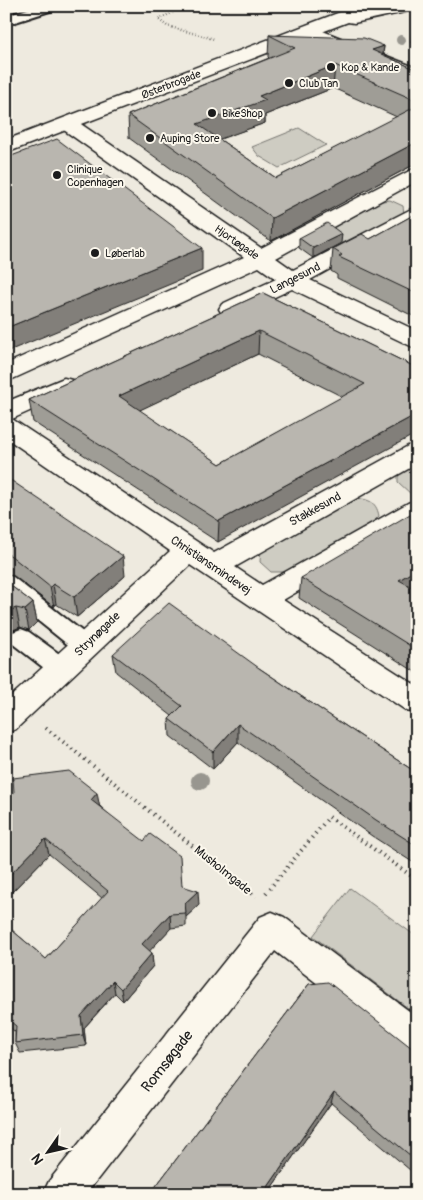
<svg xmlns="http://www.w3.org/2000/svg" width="423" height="1200" viewBox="0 0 423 1200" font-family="Pangolin,sans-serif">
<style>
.green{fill:#ceccc2;stroke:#75746f}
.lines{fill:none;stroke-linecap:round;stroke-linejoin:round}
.lane-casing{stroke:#1c1c1c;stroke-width:4}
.street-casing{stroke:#1c1c1c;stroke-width:3}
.secondary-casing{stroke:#1c1c1c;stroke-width:3}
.path-far1{stroke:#1c1c1c;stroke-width:2.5;stroke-dasharray:0.5 2.5;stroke-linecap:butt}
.path{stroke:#1c1c1c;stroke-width:4;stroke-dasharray:1 4.5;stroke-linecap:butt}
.lane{fill:#fbf7ec;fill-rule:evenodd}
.street{fill:#fbf7ec;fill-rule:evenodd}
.secondary{fill:#fbf7ec;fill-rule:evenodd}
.tree{fill:#98968f}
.wall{fill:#9f9d96;stroke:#1c1c1c;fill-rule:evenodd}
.shaded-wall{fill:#827f7a;stroke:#1c1c1c}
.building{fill:#b9b6af;stroke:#1c1c1c;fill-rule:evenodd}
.poi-dot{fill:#1c1c1c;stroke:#fbf7ec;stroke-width:2}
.labels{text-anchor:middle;stroke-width:4;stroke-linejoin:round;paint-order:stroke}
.far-poi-label{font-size:11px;fill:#1c1c1c;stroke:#fbf7ec;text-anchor:start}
.far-street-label{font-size:11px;fill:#1c1c1c;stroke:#fbf7ec}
.street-label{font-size:12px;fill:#1c1c1c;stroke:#fbf7ec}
.near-street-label{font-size:15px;fill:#1c1c1c;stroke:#fbf7ec}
</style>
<rect width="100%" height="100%" fill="#eeeadf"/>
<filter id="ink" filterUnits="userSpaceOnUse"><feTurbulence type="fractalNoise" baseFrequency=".02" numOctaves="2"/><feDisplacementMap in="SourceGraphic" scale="10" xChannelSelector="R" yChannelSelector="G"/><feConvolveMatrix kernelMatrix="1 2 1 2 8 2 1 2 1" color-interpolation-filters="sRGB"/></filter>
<g filter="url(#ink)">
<path class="green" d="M299,128L326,145L279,168L259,156L252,147Z
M390,200L403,206L404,214L343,245L325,232L382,201Z
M417,464V495H412L398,482V475Z
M352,498C367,499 376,500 379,516L371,524L287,572H271L260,562L261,548Z
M350,888L417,937V1015L313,936Z"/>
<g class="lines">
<defs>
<path id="lane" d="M37,6H58L56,9L6,25V16Z
M6,575L13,577L93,640L96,646L93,652L85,655L77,652L6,595Z
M21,629L29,632L69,661L72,668L69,675L61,677L53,675L13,644L10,638L13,632Z"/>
<path id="street" d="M310,26L417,68V81L304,35L301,31L304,27Z
M68,118L75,120L261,248L417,167V181L276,258L293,270L417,206V221L310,280L417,331V349L292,289L238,314L230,316L222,314L219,309L222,304L276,279L259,267L6,382V364L244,257L61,128L58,124L61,120Z
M64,378L72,380L76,386L72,392L12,419L214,553L408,446L417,443V464L235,567L262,585L408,503L417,500V522L283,600L417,686V714L407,711L190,565L16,729L6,733V701L170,551L6,438V402Z
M272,912L284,917L417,1017V1056L405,1051L275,951L86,1194H43L49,1181L260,917Z"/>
<path id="secondary" d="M356,6H417L414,10L354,23L348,22L6,153V140Z"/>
</defs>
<use href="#lane" class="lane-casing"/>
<use href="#street" class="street-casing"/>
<use href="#secondary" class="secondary-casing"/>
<path class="path-far1" d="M165,6L174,12L158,19L167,26L214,39"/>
<path class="path" d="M46,728L256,897
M266,893L329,817L417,880"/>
<use href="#lane" class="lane"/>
<use href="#street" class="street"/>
<use href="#secondary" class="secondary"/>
</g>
<g class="tree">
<circle cx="401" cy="40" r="5"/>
<circle cx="200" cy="781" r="9"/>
</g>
<path class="wall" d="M417,19V45L411,43L414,20Z
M269,35L384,46L383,55L417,70V163L271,241L129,138L128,115L269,58L268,57ZM333,88L397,117L276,178L219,139L265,123V115Z
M417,213V318L337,278V275L331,271L333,249L370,239Z
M299,238L341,243L313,258L299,248Z
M263,293L417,368L218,542L33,422L29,400ZM258,354L343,397L220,464L139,410Z
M6,477L125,576L77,617L56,604L54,607L14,576L6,574Z
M301,578L414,588L417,590V673L299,598Z
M6,582L33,603L37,622L29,630L20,627L11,631L10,635L12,646L6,651Z
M113,654L259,668L359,735L417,773V865L372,836L238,742L213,769L170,736L169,719L172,716L116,672Z
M6,800L100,806L182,886L199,905L186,917V926L171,928L149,951L152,953L153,966L123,1001L115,993L84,1028L86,1046L20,1053L15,1043V1032L6,1024V925L46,959L102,898L49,854L6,898Z
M309,984L417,1052V1176L331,1103L267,1194H150Z"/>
<path class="shaded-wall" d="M384,46L381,68L372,50Z
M335,65L333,88L265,115V123L198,147L197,124L259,96Z
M417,142V163L271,241L272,218Z
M342,234L341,243L313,258V248Z
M202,248V271L6,352V328Z
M417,253V272L411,256Z
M259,331L258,354L121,419L119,396Z
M417,414V433L218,542L219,521Z
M123,556L125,576L77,617L74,597Z
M417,569V587L394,600L399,580Z
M53,584L56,604L54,607L50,587Z
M33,603L37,622L29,630L25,610Z
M16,608L20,627L11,631L10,635L12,646L6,651V612Z
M238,724V742L213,769V752Z
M97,793L100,808L91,800Z
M45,839L49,854L6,898V879Z
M198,891L199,905L186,917L185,903Z
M170,914L171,928L144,957L142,944Z
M152,953L153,966L123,1001L121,989Z
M113,981L115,993L84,1028L86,1046L83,1035L81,1016Z
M334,1092L331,1103L267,1194H263Z"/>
<path class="building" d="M269,35L364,38L384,46L372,50L417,70V101L335,65L259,96L266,100L197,124L276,178L417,106V142L272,218L128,115L295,48Z
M57,139L202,248L6,328V158Z
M417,213V253L411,256L417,259V294L339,257L342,255L333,249L362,234L370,239Z
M327,223L342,234L313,248L299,238Z
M263,293L417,368V414L219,521L29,400ZM259,331L365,384L220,464L119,396Z
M6,477L123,556L74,597L53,584L50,587L10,555H6Z
M417,510V569L399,580L417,590V650L301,578Z
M6,582L33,603L25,610L16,608L6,612Z
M169,603L259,668L359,735L417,773V846L376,820L238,724L213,752L169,719L182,706L113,654Z
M69,771L97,793L91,800L144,841L150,834L180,856L182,886L198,891L185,903L186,913L170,914L142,944L152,953L121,989L113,981L81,1016L83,1035L15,1043L16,1026L6,1018V925L46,959L108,891L45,839L6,879V800L14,793L13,778Z
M328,982L417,1052V1161L334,1092L263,1194H150L309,984Z"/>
</g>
<g class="poi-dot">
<circle cx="331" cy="67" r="5"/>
<circle cx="289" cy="83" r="5"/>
<circle cx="212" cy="113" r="5"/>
<circle cx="150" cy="138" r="5"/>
<circle cx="57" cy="175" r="5"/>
<circle cx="95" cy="253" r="5"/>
</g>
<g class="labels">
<g class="far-poi-label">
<text x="341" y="71">Kop &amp; Kande</text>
<text x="299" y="87">Club Tan</text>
<text x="222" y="117">BikeShop</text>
<text x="160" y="142">Auping Store</text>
<text x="67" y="173">Clinique<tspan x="67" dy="13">Copenhagen</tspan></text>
<text x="105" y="257">Løberlab</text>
</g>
<g class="far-street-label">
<text transform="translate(171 84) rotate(-21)" y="4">Østerbrogade</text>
<text transform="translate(237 242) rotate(35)" y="4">Hjortøgade</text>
</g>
<g class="street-label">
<text transform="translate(295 278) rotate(-27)" y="4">Langesund</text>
<text transform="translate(315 509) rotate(-29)" y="4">Stakkesund</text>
<text transform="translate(211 565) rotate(34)" y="4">Christiansmindevej</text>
<text transform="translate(97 634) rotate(-44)" y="4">Strynøgade</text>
<text transform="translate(223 870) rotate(39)" y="4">Musholmgade</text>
</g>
<g class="near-street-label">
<text transform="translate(167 1061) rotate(-52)" y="5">Romsøgade</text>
</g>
</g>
<rect width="423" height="1200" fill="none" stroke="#fbf7ec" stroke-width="25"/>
<rect x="12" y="12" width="398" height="1175" fill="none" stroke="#1c1c1c" stroke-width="2" filter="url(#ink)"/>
<g transform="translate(48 1152) rotate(236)" stroke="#fbf7ec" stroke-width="4" paint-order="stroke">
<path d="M0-4L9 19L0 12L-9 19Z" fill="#1c1c1c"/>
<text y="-8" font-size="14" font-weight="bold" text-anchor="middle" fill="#1c1c1c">N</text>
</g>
</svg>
